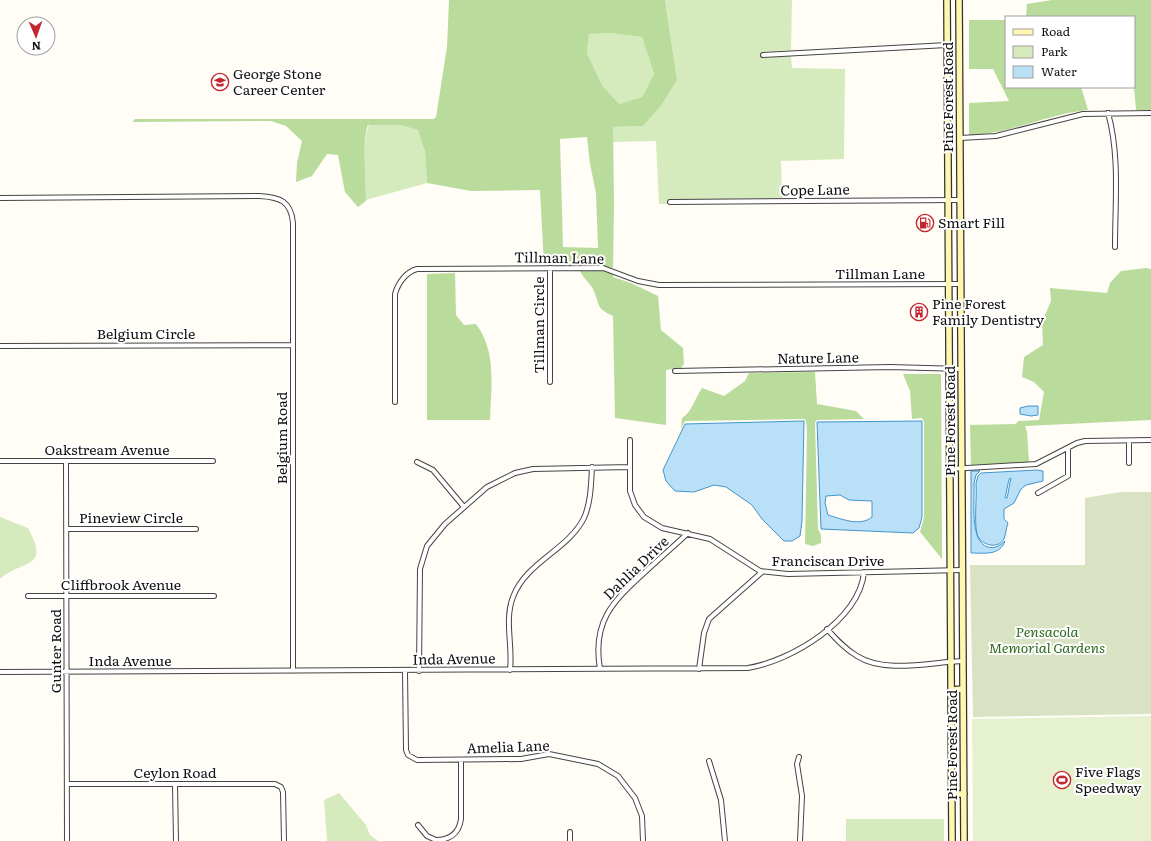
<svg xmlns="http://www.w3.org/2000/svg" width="1151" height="841" viewBox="0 0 1151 841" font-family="Literata,serif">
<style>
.green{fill:#d5ebbd}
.forest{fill:#b9dc9c;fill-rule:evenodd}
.cemetery{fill:#d9e3c4}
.pitch{fill:#e6f2cf}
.water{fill:#b9e0f7;stroke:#3f96cf;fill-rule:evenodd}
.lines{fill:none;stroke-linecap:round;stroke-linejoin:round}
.street-casing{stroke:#444;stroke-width:6}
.secondary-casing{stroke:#333;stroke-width:8}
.street{stroke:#fff;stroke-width:4}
.secondary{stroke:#fff6b0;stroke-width:5.5}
.labels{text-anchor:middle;stroke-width:4;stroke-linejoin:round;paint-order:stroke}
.poi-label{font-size:14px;fill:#111;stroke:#fff;text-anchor:start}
.street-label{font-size:14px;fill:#111;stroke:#fff}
.park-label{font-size:14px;font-style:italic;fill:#2f6b1f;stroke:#fff}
</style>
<rect width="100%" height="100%" fill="#fffdf5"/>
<path class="green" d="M665,0H792L791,50L761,52V58L791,56L792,68L845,69L844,159L781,161L782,198L667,200V204H659L656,141L613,142V127L643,126L661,106L677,80Z
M611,33L642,37L654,74L642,97L619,104L602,85L587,53L589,34Z
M369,125H400L418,130L425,152L427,183L366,200C366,182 362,138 369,125Z
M0,517L28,528C51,570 22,559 0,579Z
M339,793L366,825L370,835L378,841H327L324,800Z
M846,819H944V841H846Z"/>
<path class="forest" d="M449,0H665L677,80L661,106L643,126L613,127L614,205L613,268L598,265H544L540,190L471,191L427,183L425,152L418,130L400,125H368C362,138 366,183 366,201L358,207L345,192L338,155L327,154L312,176L296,182L297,163L302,141L286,126L271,121L132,122L135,119H434L436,117L447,47ZM611,33L642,37L654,74L642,97L619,104L602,85L587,53L589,34ZM587,137L590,164L596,193L598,248L563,247L560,139Z
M1052,0H1151V110H1136L1134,87V17H1026L1027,4Z
M969,20H1006V87H1081L1088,110C1047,114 1011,134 969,135V103L1009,101L993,69H969Z
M1146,268L1151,269V420L1025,426L1027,432L1029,462L971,465L970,425L1016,424L1018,421L1039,420L1044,392L1034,382L1022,377L1024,357L1043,345L1042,322L1051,301L1050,288L1107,293L1110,283L1121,271Z
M580,271H603L613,274V277L631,283L658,296L661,330L683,348L684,364L681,368L666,370V425L615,418L613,316C595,308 600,304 593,289C590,283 583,278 580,271Z
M455,273L456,315L464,325L476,324C497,352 491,387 490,420H427V274Z
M815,372L817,404L856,411L864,419L817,420L815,422L818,529L821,535V543L813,546L805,544L807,430L806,421L804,419L685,421L681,429L682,418C692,412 695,398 702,388L724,396L745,381L749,373Z
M903,374H941L942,559L920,532L924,517V422L922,418L912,419L910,391Z"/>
<path class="cemetery" d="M1121,492H1151V714L973,717L970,565H1085V498Z"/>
<path class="pitch" d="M1151,716V841H973L972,719Z"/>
<path class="water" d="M1028,406H1038V415L1031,416L1020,414V408Z
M804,421L802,521L800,536L792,541H784L762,519L752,505L726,487L714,485L694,492L675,491L666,481L663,470L685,424Z
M922,421V517L919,528L913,533L821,529L817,422ZM840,495L849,500L872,501V517C860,527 842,519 828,515L825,503L826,496Z
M1037,470L1043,471V481L1026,485L1021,489L1014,503L1004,509V519L1008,523C1006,528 1006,534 1004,539C998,550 980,545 977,534C974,521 977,497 976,483L978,476L981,473ZM1011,478L1007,498H1005L1009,479Z
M971,471H980L976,475L974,483C975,500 969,542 988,547C994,549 1000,546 1005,541C1000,556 984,553 971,553Z"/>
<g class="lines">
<defs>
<path id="street" d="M763,55L947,45
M1108,113C1120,155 1115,203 1115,247
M960,138L996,136L1083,114L1151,113
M0,198L259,196C280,197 291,201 293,223V671
M670,202L960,200
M550,268V382
M0,346L293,345
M675,371L890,367L962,369
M395,402V294C398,283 406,272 417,269L603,268L638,281L659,285L961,284
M630,440V491L635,505L644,517L662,528L710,539L760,571L788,574L963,570
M0,461H213
M66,461L67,841
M417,462L433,470L464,507
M1129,463V441
M950,469L1036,464L1077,443L1085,441L1151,440
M1038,493L1068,476V449
M67,529H196
M28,596H214
M827,629C836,639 845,649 857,656C885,674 931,662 963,661
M600,669C592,622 612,602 645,572C659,559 674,546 688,533
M699,669L704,633L709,619L762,572
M510,670C513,646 504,620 513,597C526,562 568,550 584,518C591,502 591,484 592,467
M405,671L406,750L408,755L417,760L521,759L549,754L598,764L618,776L635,798L642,816L643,841
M419,671L420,569L427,546L445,524L487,487L515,473L533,469L630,467
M0,672L748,668C791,661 860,620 864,572
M799,757L797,764L802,796L800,841
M709,761L721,800L725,841
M67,784H275L281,787L283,792L284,841
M175,784L176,841
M418,825L427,836L436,840C450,840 459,833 461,819V760
M570,832V841"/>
<path id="secondary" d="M947,0L952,841
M959,0L964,841
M951,690L963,689
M952,794H964"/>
</defs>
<use href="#street" class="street-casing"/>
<use href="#secondary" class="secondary-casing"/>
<use href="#street" class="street"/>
<use href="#secondary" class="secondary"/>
</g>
<defs>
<symbol id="school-ring" viewBox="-11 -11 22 22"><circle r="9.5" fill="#fff" stroke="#c4262e" stroke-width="1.5"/><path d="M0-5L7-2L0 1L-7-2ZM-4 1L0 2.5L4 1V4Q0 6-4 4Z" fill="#c4262e"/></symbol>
<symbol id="fuel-ring" viewBox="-11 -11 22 22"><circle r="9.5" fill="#fff" stroke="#c4262e" stroke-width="1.5"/><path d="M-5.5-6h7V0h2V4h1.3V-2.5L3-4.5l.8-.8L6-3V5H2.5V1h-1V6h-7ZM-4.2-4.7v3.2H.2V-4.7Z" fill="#c4262e"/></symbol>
<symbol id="building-ring" viewBox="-11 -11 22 22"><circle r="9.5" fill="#fff" stroke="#c4262e" stroke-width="1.5"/><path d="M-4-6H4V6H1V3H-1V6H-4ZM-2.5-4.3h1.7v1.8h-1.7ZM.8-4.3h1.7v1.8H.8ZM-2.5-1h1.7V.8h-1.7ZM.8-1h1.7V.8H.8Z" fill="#c4262e"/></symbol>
<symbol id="stadium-ring" viewBox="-11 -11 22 22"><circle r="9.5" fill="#fff" stroke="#c4262e" stroke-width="1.5"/><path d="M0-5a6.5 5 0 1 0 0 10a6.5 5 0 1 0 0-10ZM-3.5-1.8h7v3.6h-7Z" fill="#c4262e"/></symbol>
</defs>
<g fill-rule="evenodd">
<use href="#school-ring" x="210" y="72" width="20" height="20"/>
<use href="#fuel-ring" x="915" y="213" width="20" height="20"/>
<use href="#building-ring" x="909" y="302" width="20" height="20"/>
<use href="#stadium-ring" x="1052" y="770" width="20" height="20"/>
</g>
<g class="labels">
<g class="poi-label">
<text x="233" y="79">George Stone<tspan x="233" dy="16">Career Center</tspan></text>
<text x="938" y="228">Smart Fill</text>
<text x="932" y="309">Pine Forest<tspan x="932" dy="16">Family Dentistry</tspan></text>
<text x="1075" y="777">Five Flags<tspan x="1075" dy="16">Speedway</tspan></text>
</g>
<g class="street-label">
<text transform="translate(948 97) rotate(-90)" y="5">Pine Forest Road</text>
<text transform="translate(815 190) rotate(-1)" y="5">Cope Lane</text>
<text transform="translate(559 258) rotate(1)" y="5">Tillman Lane</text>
<text x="880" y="279">Tillman Lane</text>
<text transform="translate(539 325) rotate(-90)" y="5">Tillman Circle</text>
<text x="146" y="339">Belgium Circle</text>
<text transform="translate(818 358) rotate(-1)" y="5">Nature Lane</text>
<text transform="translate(950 421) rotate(-90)" y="5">Pine Forest Road</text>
<text transform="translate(282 438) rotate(-90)" y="5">Belgium Road</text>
<text x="107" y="455">Oakstream Avenue</text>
<text x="131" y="523">Pineview Circle</text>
<text x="828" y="566">Franciscan Drive</text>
<text transform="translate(636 568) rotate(-44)" y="5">Dahlia Drive</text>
<text x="121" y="590">Cliffbrook Avenue</text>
<text transform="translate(56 651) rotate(-90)" y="5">Gunter Road</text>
<text transform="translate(454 659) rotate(-1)" y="5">Inda Avenue</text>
<text x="130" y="666">Inda Avenue</text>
<text transform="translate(952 745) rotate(-90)" y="5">Pine Forest Road</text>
<text transform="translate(508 747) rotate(-2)" y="5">Amelia Lane</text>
<text x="175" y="778">Ceylon Road</text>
</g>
<g class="park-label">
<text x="1047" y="637">Pensacola<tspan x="1047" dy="16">Memorial Gardens</tspan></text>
</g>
</g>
<rect x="1005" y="16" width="130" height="72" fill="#ffffff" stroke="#a0a0a0"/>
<rect x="1013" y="29" width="20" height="6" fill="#fff6b0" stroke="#a0a0a0"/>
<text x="1041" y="36" font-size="12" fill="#111111">Road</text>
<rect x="1013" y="46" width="20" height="12" fill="#d5ebbd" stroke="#a0a0a0"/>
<text x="1041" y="56" font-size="12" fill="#111111">Park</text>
<rect x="1013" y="66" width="20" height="12" fill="#b9e0f7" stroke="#a0a0a0"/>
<text x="1041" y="76" font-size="12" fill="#111111">Water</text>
<g transform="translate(36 36) rotate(178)"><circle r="19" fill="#ffffff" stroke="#a0a0a0"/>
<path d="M0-3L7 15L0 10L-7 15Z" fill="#c4262e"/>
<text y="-6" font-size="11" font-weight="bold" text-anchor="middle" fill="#111111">N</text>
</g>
</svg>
